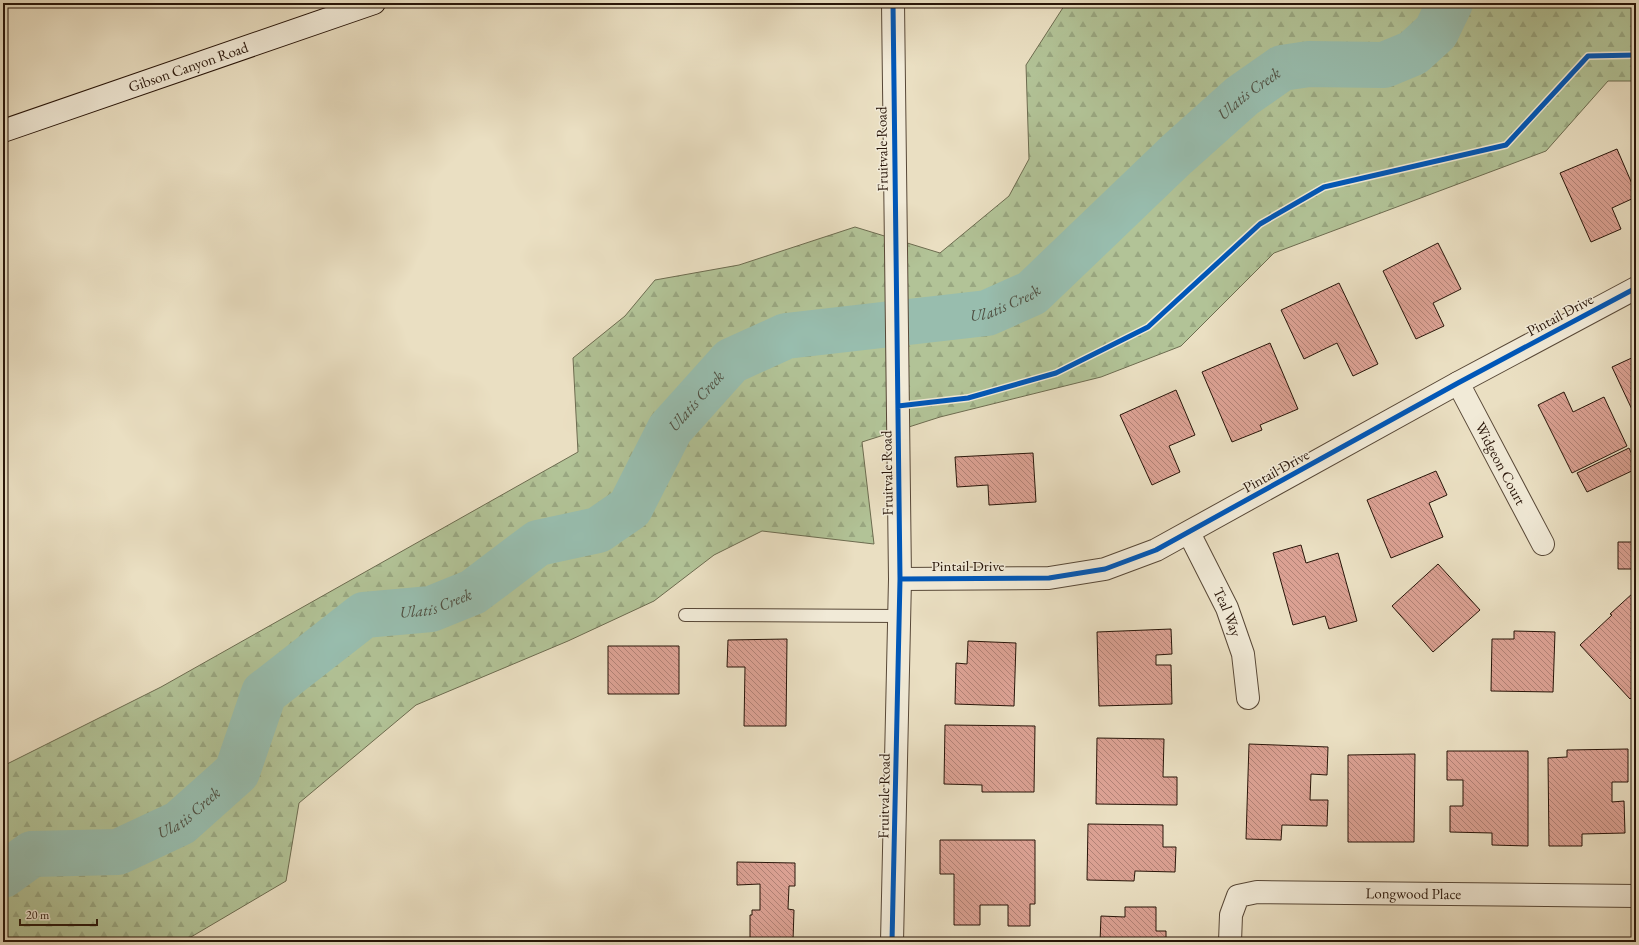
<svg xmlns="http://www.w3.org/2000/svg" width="1639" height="945" viewBox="0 0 1639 945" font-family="'EB Garamond',serif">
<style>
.forest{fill:url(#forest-firs);stroke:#6d6c50}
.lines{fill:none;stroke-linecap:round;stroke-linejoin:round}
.river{stroke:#98bdae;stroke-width:46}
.building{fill:url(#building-back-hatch);stroke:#281509}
.service-casing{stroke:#584837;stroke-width:14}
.minor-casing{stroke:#584837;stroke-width:24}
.tertiary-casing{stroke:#584837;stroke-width:24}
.secondary-casing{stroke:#281509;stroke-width:24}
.service{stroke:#f1ead7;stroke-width:12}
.minor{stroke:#f1ead7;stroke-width:22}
.tertiary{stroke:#f1ead7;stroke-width:22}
.secondary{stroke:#f1ead7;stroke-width:22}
.cycleway-casing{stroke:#f1ead7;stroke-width:8}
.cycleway{stroke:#0057b8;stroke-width:5}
.labels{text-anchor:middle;stroke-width:3;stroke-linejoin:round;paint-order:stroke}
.street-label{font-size:15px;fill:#281509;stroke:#f1ead7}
.water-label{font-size:16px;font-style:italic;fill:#4f5043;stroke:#f1ead7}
</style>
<defs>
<pattern id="forest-firs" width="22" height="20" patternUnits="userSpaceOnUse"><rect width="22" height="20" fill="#b2c397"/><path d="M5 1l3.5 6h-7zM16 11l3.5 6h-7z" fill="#99a781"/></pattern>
<pattern id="building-back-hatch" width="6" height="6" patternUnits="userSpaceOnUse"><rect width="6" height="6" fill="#dba193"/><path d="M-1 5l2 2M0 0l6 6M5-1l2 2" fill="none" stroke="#b28276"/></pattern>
</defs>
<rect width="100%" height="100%" fill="#eadfc2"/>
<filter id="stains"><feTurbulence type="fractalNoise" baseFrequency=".005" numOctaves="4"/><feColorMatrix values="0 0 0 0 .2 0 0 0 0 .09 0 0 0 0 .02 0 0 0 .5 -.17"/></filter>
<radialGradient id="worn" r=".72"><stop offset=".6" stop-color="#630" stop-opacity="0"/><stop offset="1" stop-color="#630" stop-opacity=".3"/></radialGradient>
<path class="forest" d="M1066,3H1636V81H1608L1546,151L1274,253L1181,346L1101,377L940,417L862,442L874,544L762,531L714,555L654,601L568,641L416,705L299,803L286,881L191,937L155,942H3V766L161,687L578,452L573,358L625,316L655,280L739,265L855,227L940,253L1009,196L1029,159L1026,65Z"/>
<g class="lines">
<path class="river" id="s1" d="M3,875L32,854L118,852L180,823L237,772L264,693L364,615L431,609L473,592L538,543L598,530L630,508L670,429L731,361L786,336L987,313L1032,293L1176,155L1242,96L1282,68L1309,64L1384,65L1413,53L1436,32L1450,3"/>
</g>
<path class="building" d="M1617,149L1636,193V197L1612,208L1621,229L1591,242L1560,173Z
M1438,243L1461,289L1433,303L1444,326L1416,339L1383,271Z
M1339,283L1378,364L1353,376L1337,343L1304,359L1281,310Z
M1270,343L1298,409L1260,425L1262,430L1232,442L1202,372Z
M1636,356V418L1612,367Z
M1176,390L1195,435L1169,446L1180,472L1152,485L1120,415Z
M1564,392L1573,412L1604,397L1627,446L1572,473L1538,405Z
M1629,448L1636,463V469L1587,492L1577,473Z
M1033,453L1036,502L989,505L988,485L957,487L955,457Z
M1436,471L1447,495L1429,503L1443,537L1391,558L1367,500Z
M1618,542H1636V569H1618Z
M1301,545L1306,563L1338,553L1357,621L1329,629L1325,616L1293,625L1273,553Z
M1438,564L1480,610L1433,652L1392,606Z
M1633,593L1636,596V693L1630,699L1580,645L1612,615L1610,614Z
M1171,629L1172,654L1156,655V665H1171L1172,704L1099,706L1097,632Z
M1514,631L1555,632L1553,692L1491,691L1492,639H1514Z
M787,639L786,726H744L745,667H727L728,640Z
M968,641L1016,643L1014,706L955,704L956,663L967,664Z
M608,646H679V694H608Z
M945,725L1035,726L1034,792H982V785L944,784Z
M1097,738L1164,739L1163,777H1177V805L1096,804Z
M1249,744L1328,747L1327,775L1311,774L1310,800H1328L1327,826L1282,825L1281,840L1246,839Z
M1628,749V782H1612V802L1624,801L1625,833L1582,834V846H1549L1548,758L1567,757V750Z
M1447,751H1528V846L1492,845V833L1450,832V806H1463V780H1447Z
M1415,754L1414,842H1348V755Z
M1088,824L1163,825V847H1176L1175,872L1135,871L1134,881L1087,880Z
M940,840H1035V904H1030V926H1008V905H980V925H954V874H940Z
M737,862L795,863V886H789L788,909L794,910L793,941L770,940V942H758V940L750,939V915H752V910H760V884L737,885Z
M1125,907H1156V931H1166V942H1100L1101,916L1125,917Z
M1361,939H1394V942H1361Z"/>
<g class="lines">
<defs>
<path id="service" d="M685,615L900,616"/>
<g id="minor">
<path id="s2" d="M1458,383L1543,544"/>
<path id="s3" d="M1189,533L1227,608L1243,654L1248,698"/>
<path d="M900,579L1049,578L1105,569L1156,550L1458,383L1636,288"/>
<path id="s4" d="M1230,942L1231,915L1238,896L1257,892L1636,896"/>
</g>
<path id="tertiary" d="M892,942L900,579L893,3"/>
<g id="secondary">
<path id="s5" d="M3,131L374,3"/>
</g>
</defs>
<use href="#service" class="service-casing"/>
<use href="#minor" class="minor-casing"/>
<use href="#tertiary" class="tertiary-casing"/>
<use href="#secondary" class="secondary-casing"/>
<use href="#service" class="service"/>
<use href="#minor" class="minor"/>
<use href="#tertiary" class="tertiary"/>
<use href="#secondary" class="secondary"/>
<defs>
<path id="cycleway" d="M898,406L968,398L1056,373L1148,327L1260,224L1324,187L1506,145L1588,56L1636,55
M900,579L1049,578L1105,569L1156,550L1458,383L1636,288
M892,942L900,579L893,3"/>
</defs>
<use href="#cycleway" class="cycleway-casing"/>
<use href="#cycleway" class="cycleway"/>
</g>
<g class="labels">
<g class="street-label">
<text dy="5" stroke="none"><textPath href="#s5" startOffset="196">Gibson Canyon Road</textPath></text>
<text transform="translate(882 149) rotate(-91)" y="5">Fruitvale Road</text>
<text transform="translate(1560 315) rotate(-28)" y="5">Pintail Drive</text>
<text dy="5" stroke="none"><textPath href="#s2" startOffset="91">Widgeon Court</textPath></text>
<text transform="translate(1276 471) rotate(-29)" y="5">Pintail Drive</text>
<text transform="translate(887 473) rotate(-91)" y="5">Fruitvale Road</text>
<text x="968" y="571">Pintail Drive</text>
<text dy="5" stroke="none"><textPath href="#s3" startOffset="88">Teal Way</textPath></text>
<text transform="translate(884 796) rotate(-89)" y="5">Fruitvale Road</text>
<text dy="5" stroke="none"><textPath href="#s4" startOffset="223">Longwood Place</textPath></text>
</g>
<g class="water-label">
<text dy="6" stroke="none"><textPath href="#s1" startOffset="1558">Ulatis Creek</textPath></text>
<text dy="6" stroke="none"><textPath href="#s1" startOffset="1234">Ulatis Creek</textPath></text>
<text dy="6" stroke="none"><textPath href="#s1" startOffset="898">Ulatis Creek</textPath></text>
<text dy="6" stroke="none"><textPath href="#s1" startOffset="550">Ulatis Creek</textPath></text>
<text dy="6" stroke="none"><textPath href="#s1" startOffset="203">Ulatis Creek</textPath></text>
</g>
</g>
<rect width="1639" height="945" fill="none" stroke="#eadfc2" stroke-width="16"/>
<rect x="4" y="4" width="1631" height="937" fill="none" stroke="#281509" stroke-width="2"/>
<rect x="8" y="8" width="1623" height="929" fill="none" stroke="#281509"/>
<path d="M20 919v6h77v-6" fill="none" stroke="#281509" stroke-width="2"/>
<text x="26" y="919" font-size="12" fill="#281509" stroke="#f1ead7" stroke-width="3" paint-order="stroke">20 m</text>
<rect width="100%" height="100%" filter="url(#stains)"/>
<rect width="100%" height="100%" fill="url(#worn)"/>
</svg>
